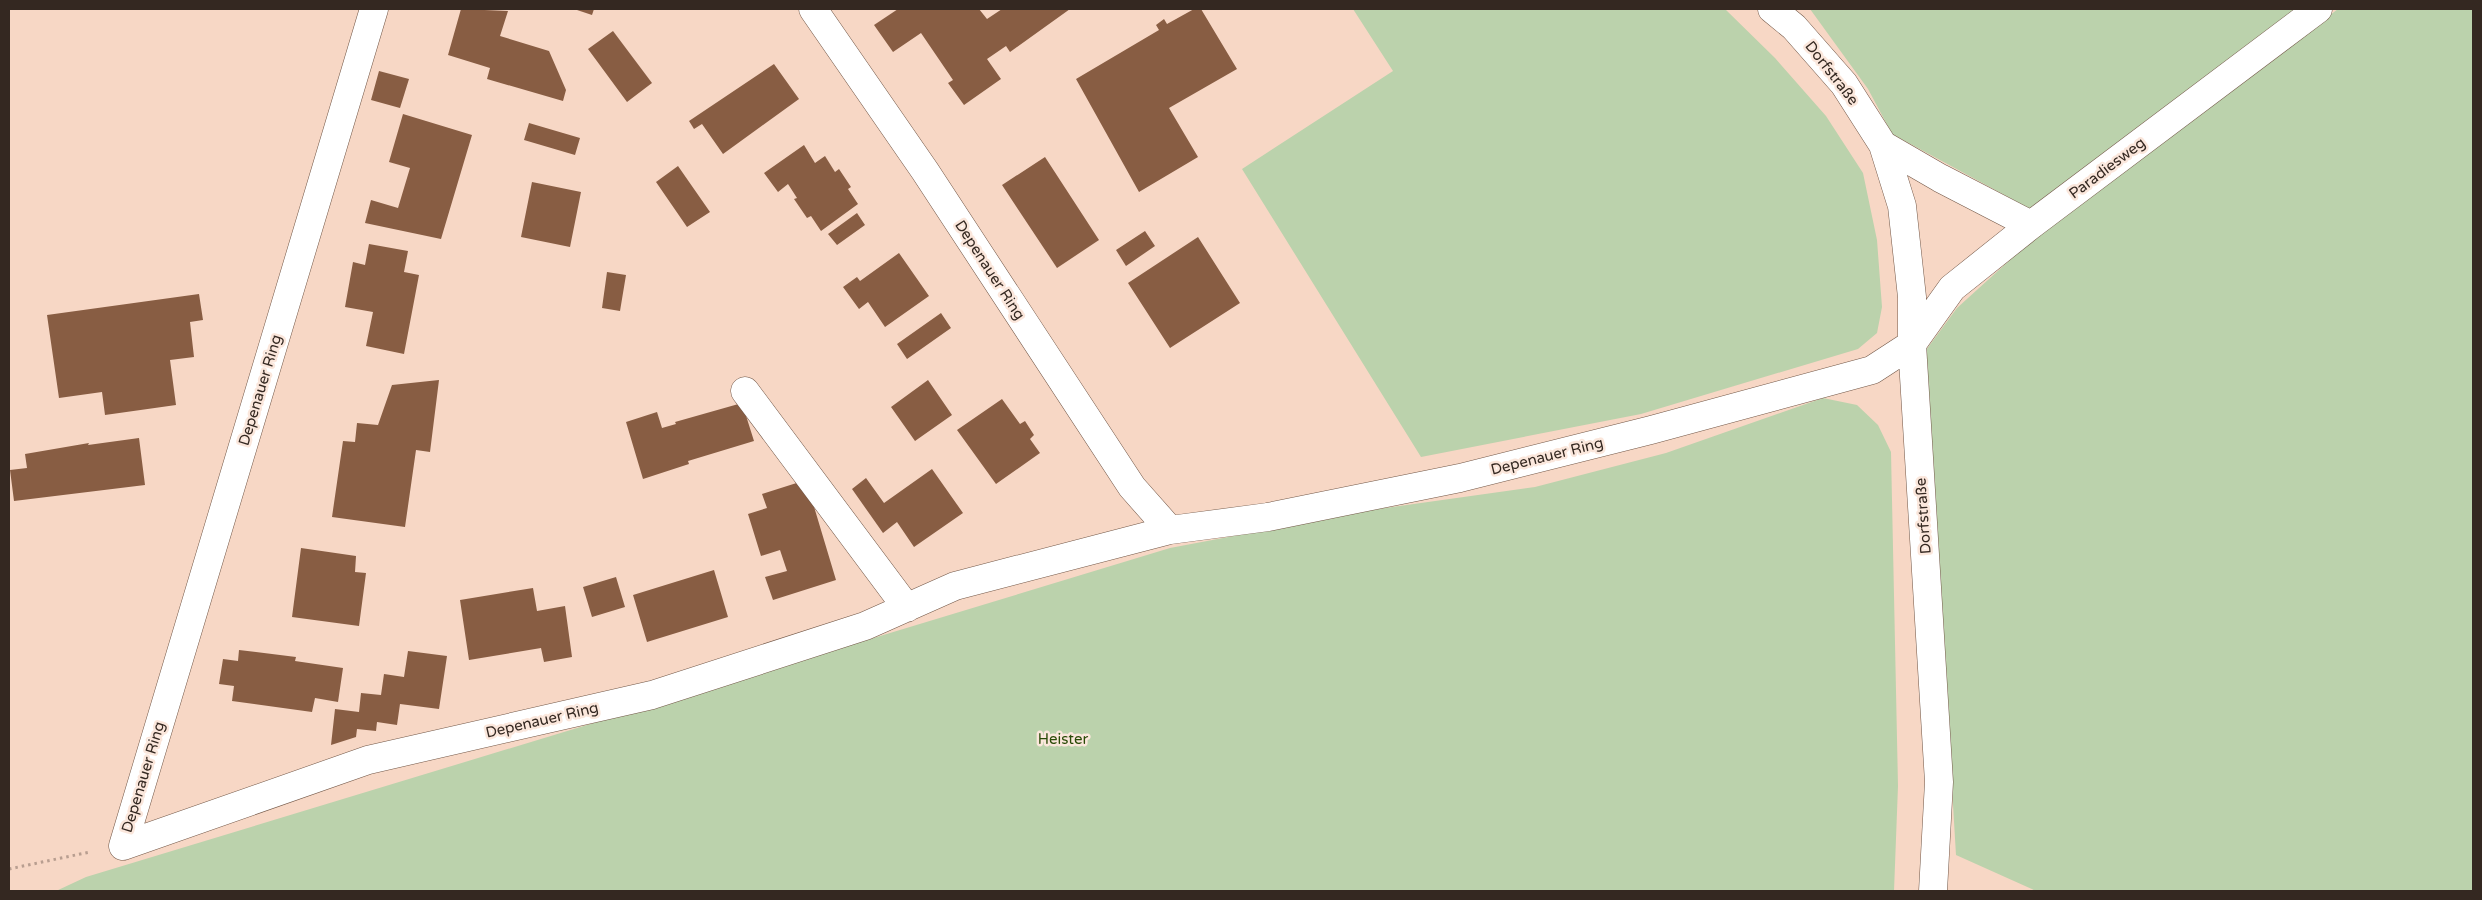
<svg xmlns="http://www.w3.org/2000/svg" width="2482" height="900" viewBox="0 0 2482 900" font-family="'Varela Round',sans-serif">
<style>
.green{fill:#bbd2ac}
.building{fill:#885d43}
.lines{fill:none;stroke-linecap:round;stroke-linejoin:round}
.minor-casing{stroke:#725747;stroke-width:29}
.path{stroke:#b89e90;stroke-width:3;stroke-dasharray:2.5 4;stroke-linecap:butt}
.minor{stroke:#fff;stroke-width:28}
.labels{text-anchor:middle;stroke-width:5;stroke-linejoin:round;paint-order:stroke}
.street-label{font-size:15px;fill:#342821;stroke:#fbe7dc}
.park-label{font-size:15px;fill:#294a06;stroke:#fbe7dc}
</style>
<rect width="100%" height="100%" fill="#f7d7c5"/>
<path class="green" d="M1353,9H1725L1775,58L1826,116L1863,173L1877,240L1882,307L1877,333L1858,349L1641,414L1421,457L1242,169L1393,71Z
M1810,9H2297L2032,210L1892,134L1868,89Z
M2338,9H2473V891H2036L1956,855L1926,350L1957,308L2032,240Z
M1823,398L1857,405L1878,425L1891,452L1898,786L1894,891H56L86,877L1170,548L1371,510L1535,487L1666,453Z"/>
<path class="building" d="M461,9L508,11L500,36L549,51L566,90L563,101L487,79L490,68L448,55Z
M574,9H594L592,15Z
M898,9H979L987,19L1002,9H1070L1010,52L1006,46L987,59L1001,79L964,105L948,83L953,80L921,33L893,52L874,25Z
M1194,9H1201L1237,69L1169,108L1198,157L1139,192L1076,79L1159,30L1156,25L1164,19L1167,24Z
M613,31L652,83L627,102L588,49Z
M774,64L799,99L723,154L702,124L694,129L689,121Z
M379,71L409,79L400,108L371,100Z
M403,114L472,135L441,239L365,223L371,200L398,208L410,168L389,162Z
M529,123L580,138L575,155L524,140Z
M804,145L815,163L825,156L835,172L839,169L851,187L848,189L858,204L821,231L811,216L807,218L794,199L797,198L788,184L778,192L764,173Z
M1045,157L1099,240L1057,268L1002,185Z
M678,166L710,212L687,227L656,182Z
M532,182L581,192L570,247L521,237Z
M857,213L865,225L837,245L828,234Z
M1145,231L1155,246L1126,266L1116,250Z
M1198,237L1240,303L1170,348L1128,283Z
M369,244L408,251L404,272L419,275L404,354L366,346L373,312L345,307L353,262L365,265Z
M899,253L929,296L885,327L868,302L859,309L843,287L857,277L860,281Z
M607,272L626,275L620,311L602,308Z
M199,294L203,320L190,322L194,357L170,360L176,405L105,415L102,392L59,398L47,315Z
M941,313L951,328L907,359L897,344Z
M439,380L430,452L416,450L405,527L332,517L343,441L355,442L357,423L378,425L392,385Z
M928,380L952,415L915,441L891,407Z
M1002,399L1020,424L1025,421L1034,435L1030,439L1040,453L996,484L957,430Z
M742,403L754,441L688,461L689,464L643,479L626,422L657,412L662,428L676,424L675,422Z
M139,438L145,485L14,501L10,470L27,468L25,454L89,443L88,445Z
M932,469L963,513L914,547L897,522L883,533L852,489L866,478L884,503Z
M806,480L836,580L773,600L765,577L787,571L780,550L761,556L748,514L767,508L762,494Z
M301,548L356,556L355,572L366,573L359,626L292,617Z
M714,570L728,617L647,642L633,595Z
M616,577L625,607L592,617L583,587Z
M533,588L537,611L565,606L572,657L544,662L541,648L469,660L460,600Z
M239,650L296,657L295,661L343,668L338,702L315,698L312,712L232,701L234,686L219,684L223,659L238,661Z
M408,651L447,656L439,709L400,704L397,725L377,722L376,731L357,729L356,737L331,745L335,709L359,712L361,693L381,695L384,674L404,677Z"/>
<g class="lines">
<defs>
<path id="minor" d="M813,9L925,171L1132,487L1170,530
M1772,9L1794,27L1844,84L1883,145L1902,206L1912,297V344L1939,782L1933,891
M1883,145L1940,178L2031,225
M745,391L907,608
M123,846L368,760L652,695L865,626L955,586L1170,530L1268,517L1460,478L1651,430L1872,370L1912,344L1952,288L2031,225L2318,9
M123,846L374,9"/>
</defs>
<use href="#minor" class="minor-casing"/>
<path class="path" d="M9,869L90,852"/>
<use href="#minor" class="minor"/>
</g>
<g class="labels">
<g class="street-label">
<text transform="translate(1832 73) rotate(52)" y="5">Dorfstraße</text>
<text transform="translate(2107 168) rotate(-37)" y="5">Paradiesweg</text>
<text transform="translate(990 270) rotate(57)" y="5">Depenauer Ring</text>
<text transform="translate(260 390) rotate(-73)" y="5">Depenauer Ring</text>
<text transform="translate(1547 456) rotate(-14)" y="5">Depenauer Ring</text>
<text transform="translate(1923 516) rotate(-94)" y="5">Dorfstraße</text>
<text transform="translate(542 720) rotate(-13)" y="5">Depenauer Ring</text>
<text transform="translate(143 777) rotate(-73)" y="5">Depenauer Ring</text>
</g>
<g class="park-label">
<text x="1063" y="744">Heister</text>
</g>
</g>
<rect width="2482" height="900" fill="none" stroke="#342821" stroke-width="20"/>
</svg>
